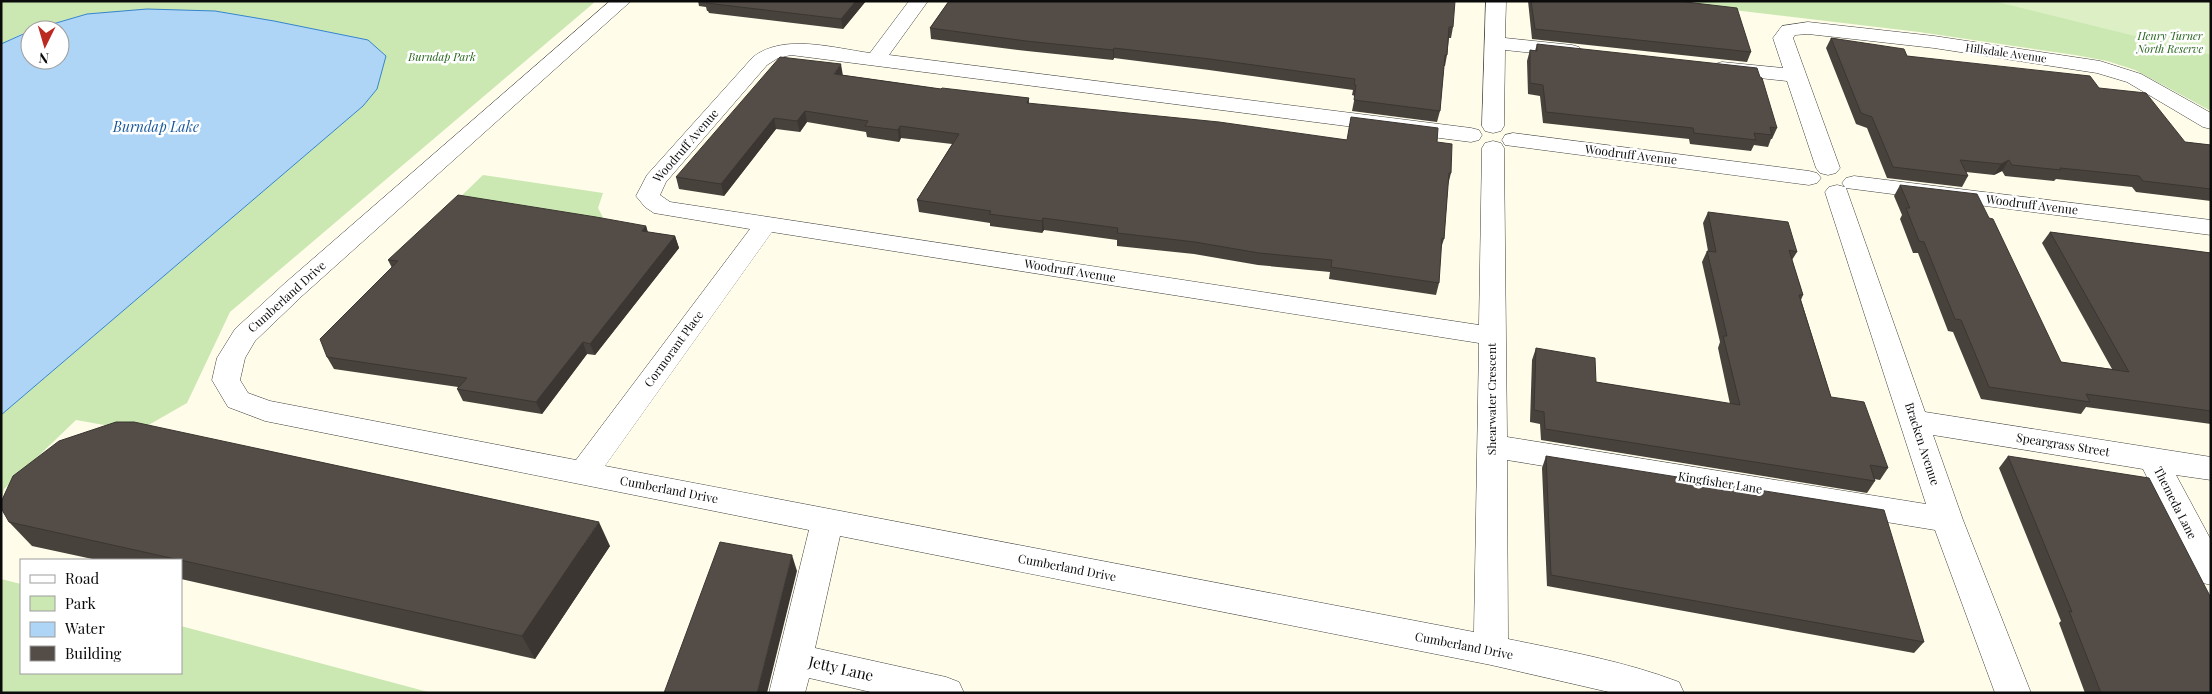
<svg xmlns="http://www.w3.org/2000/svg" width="2212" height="694" viewBox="0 0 2212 694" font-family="'Playfair Display',serif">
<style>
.green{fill:#cbe8b3}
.pitch{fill:#ddf0c5}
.water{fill:#aed5f6;stroke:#3584cd}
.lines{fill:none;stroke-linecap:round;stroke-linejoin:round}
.minor-casing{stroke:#3e3e3e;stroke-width:1}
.minor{fill:#fff;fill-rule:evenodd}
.wall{fill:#48423d}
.shaded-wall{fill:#3b3632}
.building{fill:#544d47;stroke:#3b3632}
.labels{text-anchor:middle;stroke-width:5;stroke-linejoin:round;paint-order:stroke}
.far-park-label{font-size:11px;font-style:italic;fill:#25621c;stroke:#fff}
.far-street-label{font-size:11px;fill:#0b0b0b;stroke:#fff}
.street-label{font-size:12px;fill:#0b0b0b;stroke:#fff}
.water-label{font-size:14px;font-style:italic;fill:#15569c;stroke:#fff}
.near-street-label{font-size:15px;fill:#0b0b0b;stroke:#fff}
</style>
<rect width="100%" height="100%" fill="#fffce9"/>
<path class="green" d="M1,1H596L230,312L187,403L138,431L76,420L4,489L1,503V415L363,106L377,89L386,56L367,40L215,11L87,14L30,30L1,44Z
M1657,1H2211V111L2135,70L2107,61L2075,55L1919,32Z
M483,175L603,193L598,208L607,225L455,202Z
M1,579L21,584V673H181V626L432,693H1Z"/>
<path class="pitch" d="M1993,1H2211V55L2208,54Z"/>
<path class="water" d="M147,9L215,11L274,21L368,40L386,56L377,89L363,106L1,415V44L30,31V60H60V30H32L87,14Z"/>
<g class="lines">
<defs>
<path id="minor" d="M610,1H631L302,296L255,341L245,358L240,380L248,393L270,401L576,460L750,229L654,213L645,207L636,196L647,175L753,57C784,33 833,48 870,53L909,1H928L889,55L1471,128L1479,130L1482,135L1479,140L1471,142L791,55L778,58L767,65L666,182L660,195L670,202L1479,325L1482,148L1485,143L1493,141L1501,143L1504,148L1507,437L1926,504L1825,192L1829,187L1837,185L1845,187L1842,183L1846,178L1854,176L2211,220V235L1846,188L1925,412L2211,457V480L2176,475L2211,540V585L2199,582L2143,469L1933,435L1963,520L2031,693H1995L1935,530L1507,460L1508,639C1566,651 1624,661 1679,682L1684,693H1613L1491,665L840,536L815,648L946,677L959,682L964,693H875L809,678L805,693H769L809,530L265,421L228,407L212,380L217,358L235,329L284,284ZM772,232L1479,343L1474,632L605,466Z
M1486,1H1506L1505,38L1572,45L1579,47L1582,51L1579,55L1572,57L1505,50L1504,126L1501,131L1493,133L1485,131L1482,126Z
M1808,22L1934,36L2100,61L2141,74L2211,113V129L2203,127L2127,82L2097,73L1934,48L1808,34L1795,35L1793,38L1840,168L1836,173L1828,175L1820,173L1816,168L1787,81L1722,74L1715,72L1712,68L1715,64L1722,62L1783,68L1773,38L1782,26Z
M1513,133L1809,171L1817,173L1821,178L1817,183L1809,185L1505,145L1502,140L1505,135Z"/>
</defs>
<use href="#minor" class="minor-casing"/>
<use href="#minor" class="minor"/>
</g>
<path class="wall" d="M698,1H866L843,29L709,13L708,11H707L706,7L699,6Z
M949,1L1453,27L1451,38H1449L1447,55L1445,66H1444L1440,111L1437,122L1352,111L1355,96L1352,95L1353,90L1209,70L1114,58L1113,60L1027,51L931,39L930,28Z
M1528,1H1677L1751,52L1747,62L1532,39Z
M1831,38L1907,56L2099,88L2185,142L2211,145V201L2136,192L2132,187L2056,179L2054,181L2005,176L2002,171L1994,175L1966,172L1968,176L1962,187L1887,178L1867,128L1856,124L1826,48Z
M1537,44L1777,128L1772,139H1771L1768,147L1754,145L1751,151L1690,144L1689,139L1543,123L1540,96L1528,94L1527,61L1530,50L1535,51Z
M843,75L941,89L1029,98V104L1347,140L1437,142L1451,173L1448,185L1444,239L1441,248L1439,283L1436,295L1329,279L1330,272L1258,265L1194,254L1117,246V240L1044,230L1042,233L990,226V223L919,212L917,200L952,144L901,138L899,142L867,137L866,132L807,122L800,132L776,129L724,196L679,189L676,177Z
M1900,185L2061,362L2112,369L2042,243L2050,232L2211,253V424L2086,407L2081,414L1981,399L1953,332L1948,331L1918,253H1913L1900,219L1902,215L1894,196Z
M1708,212L1797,252L1792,260L1803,295L1801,300L1831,397L1888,468L1880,480L1874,479L1875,481L1867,493L1541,440L1540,424L1530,422L1532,360L1536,348L1596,382L1730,404L1718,348L1720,342L1702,262L1707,251H1708L1703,223Z
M646,226L648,232L675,236L679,248L595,355L587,354L542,414L463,401L457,389L458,387L334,369L327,357L392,268L388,260Z
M1546,456L1924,642L1914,653L1547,586L1542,468Z
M2008,456L2211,693H2085L2059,623L2061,621L1999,468Z
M9,522L610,546L535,659L181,579V560H97L32,546Z"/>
<path class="shaded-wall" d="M856,1H866L843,29L841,19Z
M1114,48V58L1113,60V50Z
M841,64L843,76L834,74Z
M805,111L807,122L800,132L797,121Z
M774,118L776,129L724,196L721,184Z
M900,126L901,138L899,142L898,130Z
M2009,160L2002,171L1994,175L2001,164Z
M1043,218L1044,230L1042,233V221Z
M646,226L649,238L642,231Z
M675,236L679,248L595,355L590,344Z
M583,342L587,354L542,414L536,402Z
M599,522L610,546L535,659L522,636Z
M792,555L797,571L767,693H757Z"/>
<path class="building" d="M707,1H856L841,19L706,3L708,1Z
M949,1H1455L1453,27H1449L1447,55H1445L1440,111L1354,100L1356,85H1354L1355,79L1210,59L1114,48L1113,50L1026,41L930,28Z
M1531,1H1677L1737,8L1751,52L1535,29Z
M1831,38L1904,49L1907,56L2090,76L2099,88L2146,93L2185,142L2211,145V189L2143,181L2139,176L2060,168L2061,170L2012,165L2009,160L2001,164L1960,160L1968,176L1893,167L1872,117L1861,113Z
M1537,44L1757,68L1760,77L1762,78L1777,128L1770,127L1772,135L1754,133L1756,140L1694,133L1693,128L1546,112L1543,85L1530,83V50L1537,51Z
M780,57L841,64L834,74L941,89L942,88L1029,98L1027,103L1219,122L1347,140L1351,117L1438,128L1437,142L1452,144L1451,173H1449L1444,239L1442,238L1439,283L1331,267L1332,260L1259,253L1195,242L1117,233L1118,228L1043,218L1042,221L989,214L991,211L917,200L959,134L900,126L898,130L865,126L868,121L805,111L797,121L774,118L721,184L676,177Z
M1900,185L1977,194L1989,218L1993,219L2061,362L2129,372L2050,232L2211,253V411L2086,394L2090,402L1989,387L1961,320L1955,319L1924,242L1919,241L1906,208H1910Z
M458,195L596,217L646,226L642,231L675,236L590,344L583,342L536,402L457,389L467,378L327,357L320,339L398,261L388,260Z
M1708,212L1788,222L1797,252L1789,250L1803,295H1799L1831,397L1864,402L1888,468L1870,465L1875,481L1545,429L1544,412L1534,410L1536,348L1595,358L1596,382L1740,405L1723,336H1727L1707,251L1716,252Z
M116,422H134L599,522L522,636L9,522L1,508V502L13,476L59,441Z
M1546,456L1884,510L1924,642L1551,575Z
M2008,456L2149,478L2211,598V693H2101L2069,611L2072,612Z
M720,542L792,555L757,693H664Z"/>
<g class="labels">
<g class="far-park-label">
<text x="2170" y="40">Henry Turner<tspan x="2170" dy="13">North Reserve</tspan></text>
<text x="442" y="61">Burndap Park</text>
</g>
<g class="far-street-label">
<text transform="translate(2006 53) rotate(8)" y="4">Hillsdale Avenue</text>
</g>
<g class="street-label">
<text transform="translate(686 146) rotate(-49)" y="4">Woodruff Avenue</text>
<text transform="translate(1631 155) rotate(7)" y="4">Woodruff Avenue</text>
<text transform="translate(2032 205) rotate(7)" y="4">Woodruff Avenue</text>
<text transform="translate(1070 271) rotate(9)" y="4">Woodruff Avenue</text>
<text transform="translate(287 297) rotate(-42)" y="4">Cumberland Drive</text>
<text transform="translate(674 349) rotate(-54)" y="4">Cormorant Place</text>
<text transform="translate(1492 399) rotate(-90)" y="4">Shearwater Crescent</text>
<text transform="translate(1922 444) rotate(72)" y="4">Bracken Avenue</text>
<text transform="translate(2063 445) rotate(9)" y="4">Speargrass Street</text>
<text transform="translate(1720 483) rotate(9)" y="4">Kingfisher Lane</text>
<text transform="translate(669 490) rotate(11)" y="4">Cumberland Drive</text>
<text transform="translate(2175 503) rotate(63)" y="4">Themeda Lane</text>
<text transform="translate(1067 568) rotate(11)" y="4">Cumberland Drive</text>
<text transform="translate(1464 646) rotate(11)" y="4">Cumberland Drive</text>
</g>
<g class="water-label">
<text x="156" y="132">Burndap Lake</text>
</g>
<g class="near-street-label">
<text transform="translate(841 669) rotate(13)" y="5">Jetty Lane</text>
</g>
</g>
<rect width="2212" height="694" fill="none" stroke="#0b0b0b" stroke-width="5"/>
<rect x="20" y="559" width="162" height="115" fill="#ffffff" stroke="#9d9d9d"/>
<rect x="30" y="575" width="25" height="8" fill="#ffffff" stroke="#9d9d9d"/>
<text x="65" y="584" font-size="15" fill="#0b0b0b">Road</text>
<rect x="30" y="596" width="25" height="15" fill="#cbe8b3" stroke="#9d9d9d"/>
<text x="65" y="609" font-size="15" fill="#0b0b0b">Park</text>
<rect x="30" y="622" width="25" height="15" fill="#aed5f6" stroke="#9d9d9d"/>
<text x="65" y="634" font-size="15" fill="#0b0b0b">Water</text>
<rect x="30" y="646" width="25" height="15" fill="#544d47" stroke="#9d9d9d"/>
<text x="65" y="659" font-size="15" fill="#0b0b0b">Building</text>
<g transform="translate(45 45) rotate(185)"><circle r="24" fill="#ffffff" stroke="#9d9d9d"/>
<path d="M0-4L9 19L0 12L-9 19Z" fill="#bb2923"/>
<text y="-8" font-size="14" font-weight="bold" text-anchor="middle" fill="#0b0b0b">N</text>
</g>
</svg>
